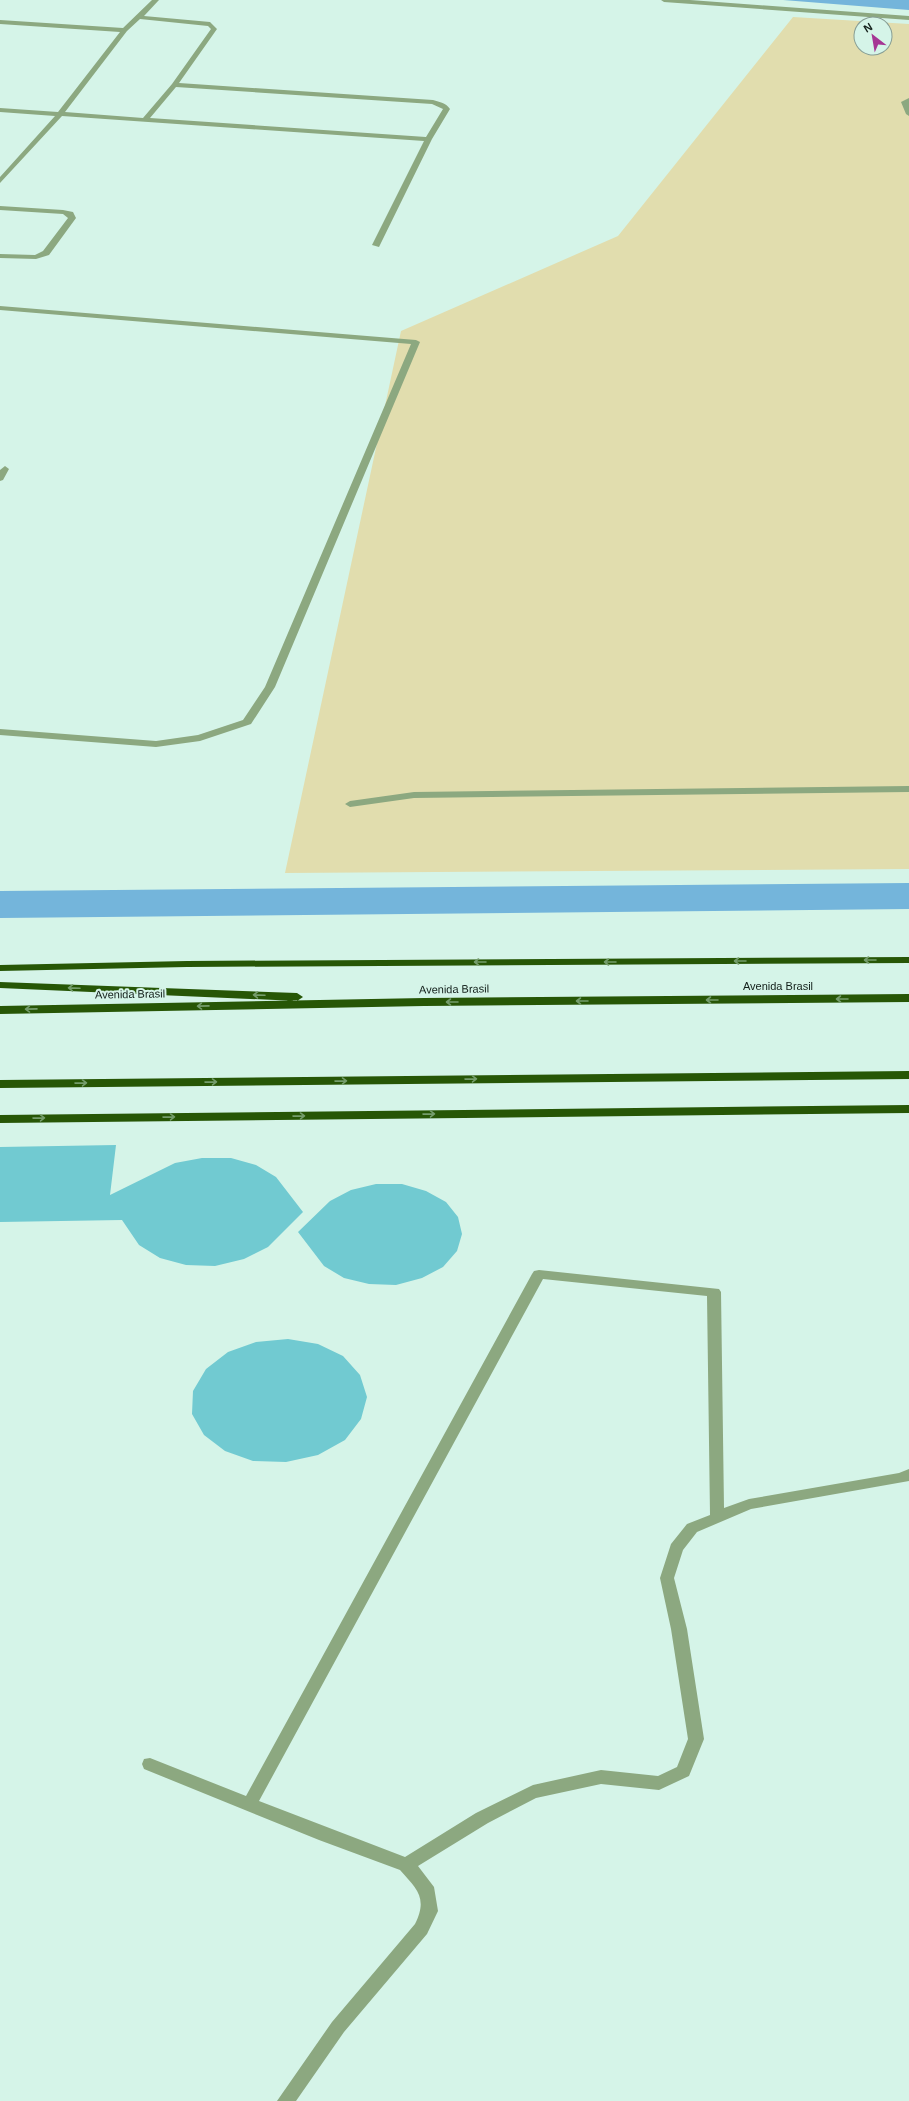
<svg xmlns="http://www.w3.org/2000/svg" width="909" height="2101" viewBox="0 0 909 2101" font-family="Arial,sans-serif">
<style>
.green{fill:#e1ddae;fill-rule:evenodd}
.water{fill:#74b5db}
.building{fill:#71cad1}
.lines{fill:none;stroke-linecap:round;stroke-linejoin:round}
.minor{fill:#8ca880;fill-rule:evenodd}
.highway{fill:#275606;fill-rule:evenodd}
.oneway{stroke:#759d6c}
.labels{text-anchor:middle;stroke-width:4;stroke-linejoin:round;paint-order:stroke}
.street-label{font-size:11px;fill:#121e19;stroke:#d5f4e8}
</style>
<rect width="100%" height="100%" fill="#d5f4e8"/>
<path class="green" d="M793,17L909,24V869L285,873L401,331L618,236ZM861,24H885V48H861Z"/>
<path class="water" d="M783,0H909V10Z
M909,883V909L0,918V891Z"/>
<path class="building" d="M116,1145L110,1195L175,1163L202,1158H231L256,1165L276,1177L303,1212L268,1247L244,1259L215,1266L186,1265L160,1258L139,1245L122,1220L0,1222V1147Z
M376,1184H402L426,1191L446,1202L458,1217L462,1234L457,1251L443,1267L422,1278L396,1285L369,1284L344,1278L324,1266L298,1232L330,1201L351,1190Z
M288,1339L318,1344L343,1356L360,1375L367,1397L361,1419L345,1440L318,1455L286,1462L253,1461L225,1451L204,1435L192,1414L193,1391L206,1369L228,1352L256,1342Z"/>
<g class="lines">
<path class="minor" d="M152,0H159L144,16L210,22L217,29L179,83L433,100C440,102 446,103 450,109L432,139L379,247L372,245L424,141L62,116L0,183V177L55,116L0,112V108L58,112L120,32L0,24V20L123,28ZM140,19L208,26L211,29L172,84L143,118L65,112L127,31ZM176,87L432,104L443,109L426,137L150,118Z
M661,0H690L909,16V20L664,2Z
M909,98V116L906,114L901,102Z
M0,206L63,210L73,212L76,218L49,255L36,259L0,258V254L35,255L43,251L68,218L63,214L0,210Z
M0,306L416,340L420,342L275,687L251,724L200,741L156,747L0,735V729L156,741L198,735L243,720L265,687L411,344L0,310Z
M5,466L9,469L3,480L0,481V470Z
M909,786V792L414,798L350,807L345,804L350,801L414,792Z
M539,1270L719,1289L721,1292L724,1508L749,1499L899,1473L909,1469V1481L751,1509L697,1532L683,1550L674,1578L687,1629L704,1739L689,1776L659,1790L601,1784L536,1798L488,1823L418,1866L434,1887L438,1911L427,1934L344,2032L296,2101H277L332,2022L415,1924C428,1898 417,1889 400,1870L319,1840L144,1769L142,1764L144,1759L150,1758L246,1796L532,1274L534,1271ZM543,1279L707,1296L710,1515L687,1524L671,1544L660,1578L671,1629L688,1739L677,1767L658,1776L601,1770L533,1785L476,1813L405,1857L259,1801Z"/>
<path class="highway" d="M909,957V963L187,967L0,971V965L187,961Z
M0,982L297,993L303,997L297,1001L0,988Z
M909,994V1002L424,1006L0,1014V1006L424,998Z
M909,1071V1079L0,1088V1080Z
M909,1105V1113L0,1123V1115Z"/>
</g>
<defs><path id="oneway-shaft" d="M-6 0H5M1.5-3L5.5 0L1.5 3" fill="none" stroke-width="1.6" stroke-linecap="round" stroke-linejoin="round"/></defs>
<g class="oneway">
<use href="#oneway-shaft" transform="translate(870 960) rotate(180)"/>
<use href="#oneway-shaft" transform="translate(740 961) rotate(180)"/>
<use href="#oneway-shaft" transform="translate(480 962) rotate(180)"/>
<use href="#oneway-shaft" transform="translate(610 962) rotate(180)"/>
<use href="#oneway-shaft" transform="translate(74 988) rotate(-178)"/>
<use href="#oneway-shaft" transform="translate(259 995) rotate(-178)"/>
<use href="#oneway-shaft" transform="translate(842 999) rotate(180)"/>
<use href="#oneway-shaft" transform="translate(712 1000) rotate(180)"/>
<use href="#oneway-shaft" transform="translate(582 1001) rotate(180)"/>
<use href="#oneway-shaft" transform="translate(452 1002) rotate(180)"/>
<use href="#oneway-shaft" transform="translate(203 1006) rotate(179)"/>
<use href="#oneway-shaft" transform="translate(31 1009) rotate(179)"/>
<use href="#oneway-shaft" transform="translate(471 1079) rotate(-1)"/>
<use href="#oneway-shaft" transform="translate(341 1081) rotate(-1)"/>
<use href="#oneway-shaft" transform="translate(211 1082) rotate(-1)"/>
<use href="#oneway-shaft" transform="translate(81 1083) rotate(-1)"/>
<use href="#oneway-shaft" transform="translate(429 1114) rotate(-1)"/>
<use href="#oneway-shaft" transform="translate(299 1116) rotate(-1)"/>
<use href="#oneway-shaft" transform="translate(169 1117) rotate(-1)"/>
<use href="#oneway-shaft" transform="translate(39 1118) rotate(-1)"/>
</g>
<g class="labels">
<g class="street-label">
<text x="778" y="990">Avenida Brasil</text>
<text transform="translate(454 989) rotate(-1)" y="4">Avenida Brasil</text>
<text transform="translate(130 994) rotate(-1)" y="4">Avenida Brasil</text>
</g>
</g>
<g transform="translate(873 36) rotate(329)"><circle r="19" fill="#d5f4e8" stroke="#879e95"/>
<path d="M0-3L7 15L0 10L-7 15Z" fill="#a53694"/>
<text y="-6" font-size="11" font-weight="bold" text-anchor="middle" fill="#121e19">N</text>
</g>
</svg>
